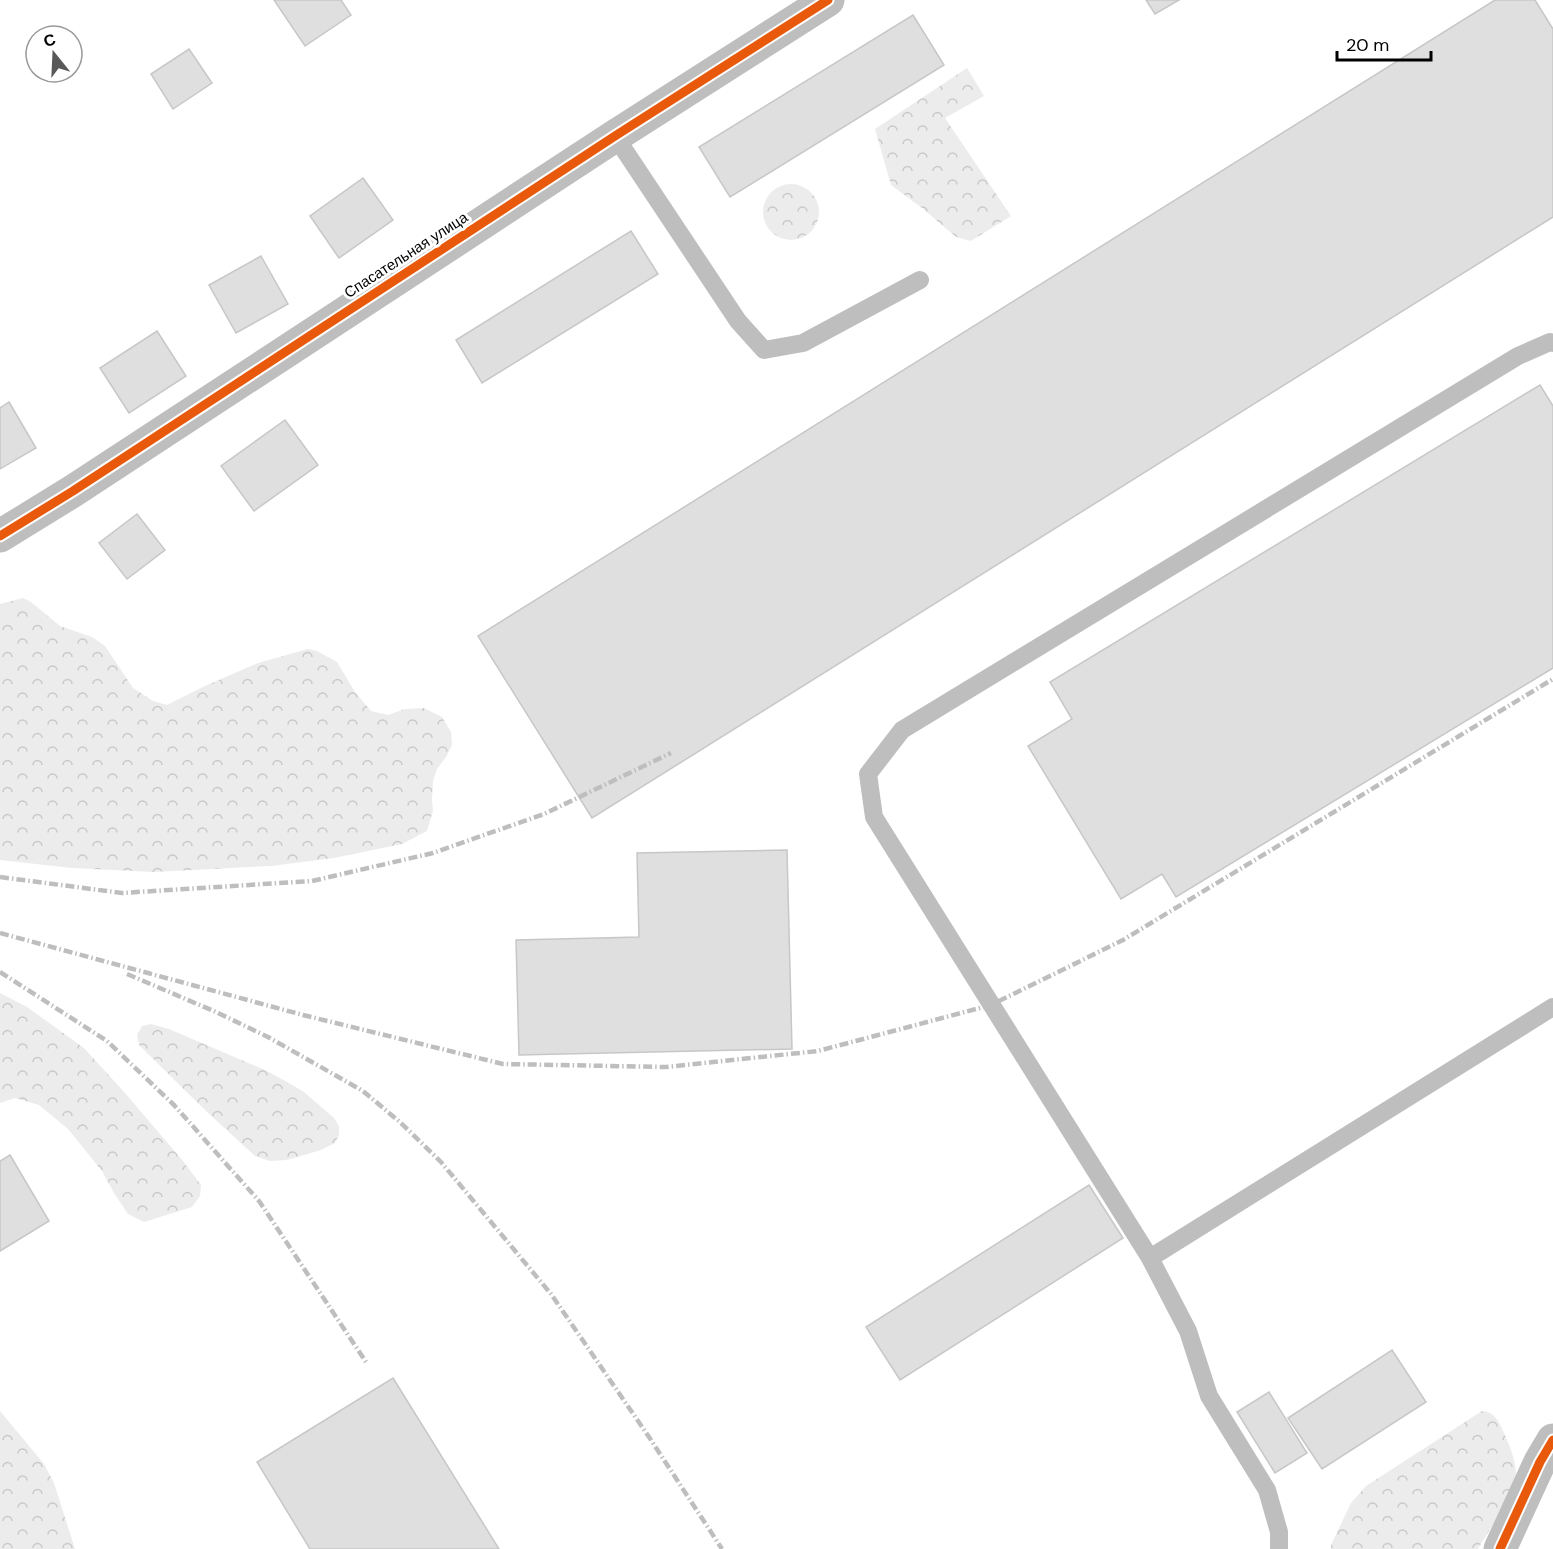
<svg xmlns="http://www.w3.org/2000/svg" width="1553" height="1549" viewBox="0 0 1553 1549" font-family="'DM Sans',sans-serif">
<style>
.forest{fill:url(#forest-crowns)}
.building{fill:#dfdfdf;stroke:#c7c7c7;stroke-width:1.5}
.lines{fill:none;stroke-linecap:round;stroke-linejoin:round}
.lane{stroke:#bebebe;stroke-width:18}
.street{stroke:#bebebe;stroke-width:33}
.rail{stroke:#bebebe;stroke-width:4.5;stroke-dasharray:9 3 1.5 3;stroke-linecap:butt}
.cycleway-casing{stroke:#fff;stroke-width:13}
.cycleway{stroke:#e8590c;stroke-width:9}
.labels{text-anchor:middle;stroke-width:6;stroke-linejoin:round;paint-order:stroke}
.street-label{font-size:15px;fill:#000;stroke:#fff}
</style>
<defs>
<pattern id="forest-crowns" width="20" height="18" patternUnits="userSpaceOnUse" patternTransform="scale(1.5)"><rect width="20" height="18" fill="#ececec"/><path d="M2 6a3 3 0 1 1 6 0M12 15a3 3 0 1 1 6 0" fill="none" stroke="#c9c9c9"/></pattern>
</defs>
<rect width="100%" height="100%" fill="#fff"/>
<path class="forest" d="M967,68L984,96L945,118L1011,216L971,241L956,237L922,208L891,185L875,129Z
M763 212a28 28 0 1 1 56 0a28 28 0 1 1-56 0Z
M23,598L31,602L60,626L92,637L105,646L133,688L153,701L167,705L205,686L258,663L308,649L317,651L337,662L355,692L371,711L388,715L405,709L424,708L442,717L451,732L452,745L446,757L437,769L433,781L432,800L433,811L427,831L402,844L334,858L271,866L153,872L72,868L0,860V604Z
M0,993L27,1007L84,1048L125,1093L183,1161L201,1185L200,1196L192,1207L144,1222L128,1214L114,1193L102,1171L68,1129L39,1105L15,1098L0,1103Z
M151,1024L169,1029L265,1070L289,1083L304,1092L334,1118L339,1126V1135L335,1143L321,1150L287,1160L270,1161L255,1156L207,1112L139,1045L137,1035L142,1026Z
M0,1411L44,1464L54,1483L75,1549H0Z
M1482,1411C1495,1412 1499,1422 1504,1433C1509,1444 1516,1461 1516,1473C1514,1497 1490,1528 1478,1549H1331V1545L1351,1503L1366,1486Z"/>
<path class="building" d="M274,0H341L351,15L305,46Z
M1146,0H1179L1155,14Z
M1495,0H1535L1553,29V217L592,818L478,636Z
M913,15L944,65L730,197L699,147Z
M189,49L212,83L173,109L151,74Z
M363,178L393,220L339,258L310,216Z
M631,231L658,274L482,383L456,340Z
M261,256L288,304L236,333L209,285Z
M157,331L186,376L129,413L100,368Z
M1540,385L1553,406V668L1176,897L1162,874L1121,899L1028,746L1072,719L1050,682Z
M9,402L36,448L0,469V408Z
M285,420L318,465L254,511L221,466Z
M137,514L165,550L127,579L99,543Z
M787,850L792,1049L519,1055L516,940L639,937L637,853Z
M10,1155L49,1221L0,1251V1161Z
M1089,1185L1123,1238L900,1380L866,1327Z
M1392,1350L1426,1402L1322,1469L1288,1418Z
M393,1378L499,1549H310L257,1462Z
M1269,1392L1307,1453L1275,1473L1237,1412Z"/>
<g class="lines">
<path class="lane" d="M615,136L738,321L764,350L803,343L920,280
M1150,1258L1553,1007
M1279,1549V1532L1267,1490L1209,1396L1188,1331L1150,1258L874,817L868,774L902,730L1518,356L1550,342L1553,343"/>
<path class="street" d="M0,536L73,491L615,136L828,0
M1500,1549L1540,1462L1553,1440"/>
<path class="rail" d="M0,877L122,893L312,881L433,853L544,814L671,753
M0,933L303,1015L503,1064L666,1067L818,1051L991,1005L1123,940L1553,679
M0,972L107,1041L174,1105L259,1201L366,1362
M127,974L216,1012L268,1037L363,1091L401,1123L441,1162L551,1294L649,1437L722,1549"/>
<defs>
<path id="cycleway" d="M0,536L73,491L615,136L828,0
M1500,1549L1540,1462L1553,1440"/>
</defs>
<use href="#cycleway" class="cycleway-casing"/>
<use href="#cycleway" class="cycleway"/>
</g>
<g class="labels">
<g class="street-label">
<text transform="translate(406 255) rotate(-33)" y="5">Спасательная улица</text>
</g>
</g>
<g transform="translate(54 54) rotate(342)"><circle r="28" fill="#ffffff" stroke="#999999" stroke-width="1.5"/>
<path d="M0-4.5L10 22L0 15L-10 22Z" fill="#595959"/>
<text y="-9" font-size="16" font-weight="bold" text-anchor="middle" fill="#000000">С</text>
</g>
<path d="M1337 51v9h94v-9" fill="none" stroke="#000000" stroke-width="3"/>
<text x="1346" y="51" font-size="18" fill="#000000" stroke="#ffffff" stroke-width="4.5" paint-order="stroke">20 m</text>
</svg>
